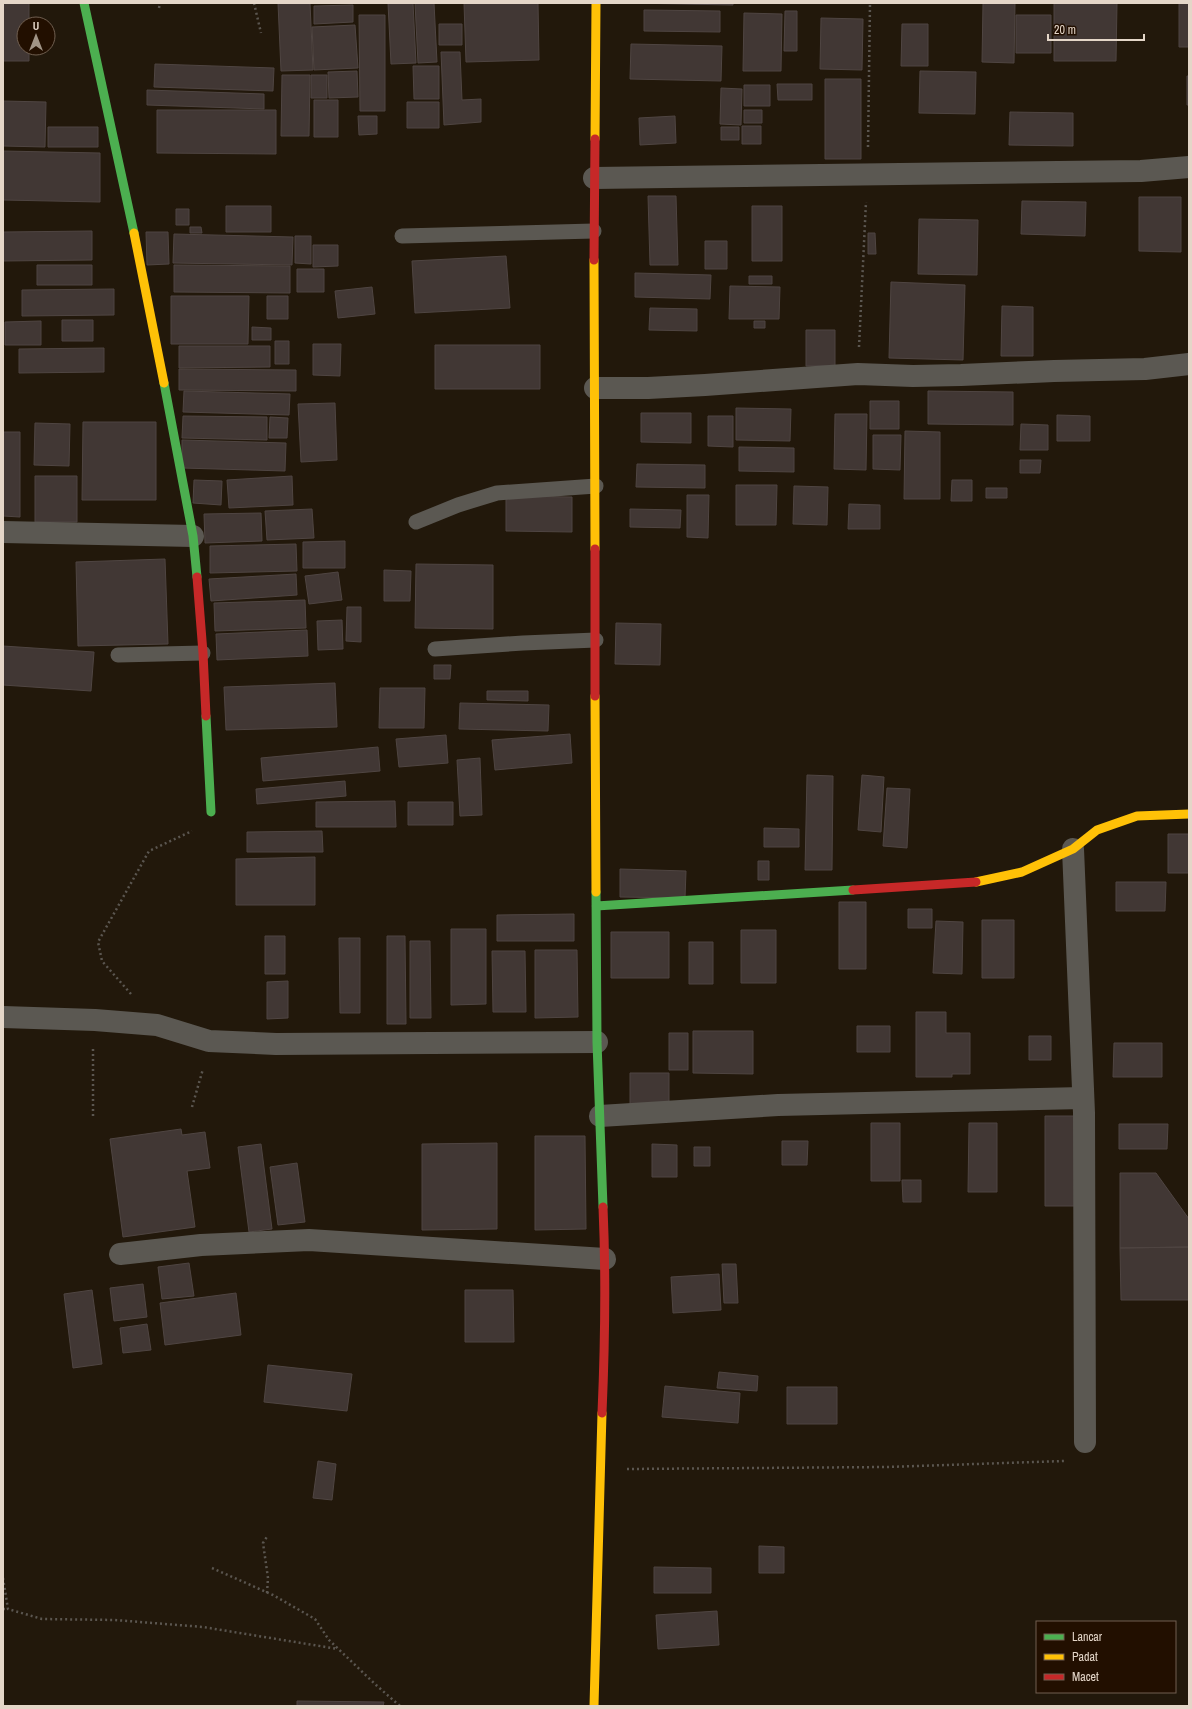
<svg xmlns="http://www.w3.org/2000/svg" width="1192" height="1709" viewBox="0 0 1192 1709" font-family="'Archivo Narrow',sans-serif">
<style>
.building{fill:#413734;stroke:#4f4542}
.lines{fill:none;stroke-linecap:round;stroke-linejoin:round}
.path{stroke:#5b5650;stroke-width:2.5;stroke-dasharray:2 3;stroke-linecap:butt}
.lane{stroke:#5b5852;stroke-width:15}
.street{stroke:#5b5852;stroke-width:22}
.fast{stroke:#4caf50;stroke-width:9}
.slow{stroke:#ffc107;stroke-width:9}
.jam{stroke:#c62828;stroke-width:9}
</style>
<rect width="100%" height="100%" fill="#22180b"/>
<path class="building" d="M3,3H29V24H24V48H29V61H3Z
M278,3H310L313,70L281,71Z
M388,3H413L416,63L391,64Z
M415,3H434L437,62L418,63Z
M464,3H538L539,60L466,62Z
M631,3H733V5Z
M983,3H1015L1014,63L982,62Z
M1054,3H1117L1116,61H1054Z
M1179,3H1189V47H1179Z
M353,5V22L314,24V6Z
M644,10L720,11V32L644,31Z
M785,11H797V51H784Z
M744,13L782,14L781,71H743Z
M359,15H385V111H360Z
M1016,15H1051V53H1016Z
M821,18L863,19L862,70L820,69Z
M439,24H462V45H439Z
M902,24H928V66H901Z
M355,25L358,68L314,70L312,27Z
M631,44L722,46L721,81L630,79Z
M441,52H460L462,100L481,99V122L444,125Z
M155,64L274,68L273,91L154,87Z
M413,66H439V99H414Z
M357,71L358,97L329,98L328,72Z
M920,71L976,72L975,114L919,113Z
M282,75H310L309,136H281Z
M311,75H327V98H311Z
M1187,76H1189V105H1187Z
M825,79H861V159H825Z
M777,84H812V100H778Z
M744,85H770V106H744Z
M721,88L742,89L741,125L720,124Z
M147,90L264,94V109L147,105Z
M314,100H338V137H314Z
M3,101L46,102L45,147L3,146Z
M407,102H439V128H407Z
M157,110H276V154L157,153Z
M744,110H762V123H744Z
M1010,112L1073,113V146L1009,145Z
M358,116H377V134L359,135Z
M675,116L676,143L640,145L639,118Z
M742,126H761V144H742Z
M48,127H98V147H48Z
M721,127H739V140H721Z
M3,151L100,153V202L3,200Z
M648,196H676L678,265H650Z
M1139,197H1181V252L1139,251Z
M1022,201L1086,202L1085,236L1021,234Z
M226,206H271V232H226Z
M752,206H782V261H752Z
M176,209H189V225H176Z
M919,219L978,220L977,275L918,274Z
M190,227H201L202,233H190Z
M92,231V260L3,261V232Z
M146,232H168L169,264L147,265Z
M868,233H875L876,254H868Z
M174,234L293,237L292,265L173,263Z
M295,236H311V264L295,263Z
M705,241H727V269H705Z
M313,245H338V266L313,267Z
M506,256L510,308L415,313L412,261Z
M37,265H92V285H37Z
M174,265L290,266V293L174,292Z
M297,269H324V292H297Z
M635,273L711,275L710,299L635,297Z
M749,276H772V284H749Z
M891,282L965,285L963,360L889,358Z
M730,286L780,287L779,319H729Z
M372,287L375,314L338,318L335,291Z
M114,289V315L22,316V290Z
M171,296H249L248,344H171Z
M267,296H288V319H267Z
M1002,306L1033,307V356H1001Z
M650,308L697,309V331L649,330Z
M62,320H93V341H62Z
M41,321V345H5V322Z
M754,321H765V328H754Z
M252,327L271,328V340H252Z
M806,330H835V366H806Z
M275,341H289V364H275Z
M313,344H341L340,376L313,375Z
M435,345H540V389H435Z
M179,346H270V367L179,368Z
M104,348V372L19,373V349Z
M179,369L296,370V391L179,390Z
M184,391L290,394L289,415L183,412Z
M928,391L1013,392V425L928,424Z
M870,401H899V429H870Z
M335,403L337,460L301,462L298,404Z
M736,408L791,409L790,441L736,440Z
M641,413H691V443L641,442Z
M835,414H867L866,470L834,469Z
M1057,415L1090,416V441H1057Z
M183,416L267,417V440L182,438Z
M708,416H733V447L708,446Z
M270,417L288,418L287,438H269Z
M83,422H156V500H82Z
M35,423L70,424L69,466L34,465Z
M1021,424L1048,425V450H1020Z
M905,431L940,432V499H904Z
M3,432H20V517L3,516Z
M873,435H901L900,470L873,469Z
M182,440L286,443L285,471L182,468Z
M739,447L794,448V472L739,471Z
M1020,460H1041L1040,473H1020Z
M637,464L705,465V488L636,487Z
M35,476H77V522H35Z
M292,476L293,505L229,508L227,480Z
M194,480L222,481L221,505L193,503Z
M952,480H972V501H951Z
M736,485H777L776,525H736Z
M794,486L828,487L827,525L793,524Z
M986,488H1007V498H986Z
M687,495H709L708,538L687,537Z
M506,496L572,497V532L506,531Z
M849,504L880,505V529H848Z
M312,509L314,538L267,540L265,511Z
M630,509L681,510L680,528L630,527Z
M261,513L262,541L205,543L204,514Z
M345,541V568H303V542Z
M296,544L297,571L210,573V546Z
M165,559L168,644L78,646L76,562Z
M416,564L493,565V629L415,628Z
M384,570L411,571L410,601H384Z
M338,572L342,600L309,604L305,576Z
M296,574L297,595L211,601L209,579Z
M305,600L306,628L215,631L214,603Z
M347,607H361V642L346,641Z
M342,620L343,649L318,650L317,621Z
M616,623L661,624L660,665L615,664Z
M307,630L308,656L217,660L216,634Z
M3,646L94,652L91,691L3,685Z
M434,665H451L450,679H434Z
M335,683L337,727L226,730L224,687Z
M380,688H425L424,728H379Z
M487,691H528V701L487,700Z
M460,703L549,705L548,731L459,729Z
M570,734L572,763L495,770L492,740Z
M446,735L448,763L399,767L396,739Z
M378,747L380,771L263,781L261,758Z
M480,758L482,815L460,816L457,760Z
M807,775L833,776L832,870H805Z
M862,775L884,777L881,832L858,830Z
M345,781L346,796L257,804L256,789Z
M887,788L910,789L907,848L883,846Z
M395,801L396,827H316V802Z
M408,802H453V825H408Z
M764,828L799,829V847H764Z
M322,831L323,852H247V832Z
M1168,834H1189V873H1168Z
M315,857V905H236V859Z
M758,861H769V880H758Z
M620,869L686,871L685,898L620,897Z
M1116,882H1166L1165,911H1116Z
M839,902H866V969H839Z
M908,909H932V928H908Z
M574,914V941H497V915Z
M982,920H1014V978H982Z
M936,921L963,922L962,974L933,973Z
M451,929H486V1004L451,1005Z
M741,930H776V983H741Z
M611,932H669V978H611Z
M265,936H285V974H265Z
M387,936H405L406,1024H387Z
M339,938H360V1013H340Z
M410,941H430L431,1018H410Z
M689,942H713V984H689Z
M535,950H577L578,1017L535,1018Z
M492,951H525L526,1012H493Z
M288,981V1018L267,1019V982Z
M916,1012H946V1033H970V1074H952V1077H916Z
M857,1026H890V1052H857Z
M693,1031H753V1074L693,1073Z
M669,1033H688V1070H669Z
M1029,1036H1051V1060H1029Z
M1114,1043H1162V1077H1113Z
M630,1073H669V1107H630Z
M1045,1116H1076V1206H1045Z
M871,1123H900V1181H871Z
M969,1123H997V1192H968Z
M1119,1124H1168L1167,1149H1119Z
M181,1129L182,1135L205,1132L210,1168L187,1171L195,1227L123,1237L110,1139Z
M535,1136H585L586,1229L535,1230Z
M782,1141H808L807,1165H782Z
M497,1143V1229L422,1230V1144Z
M261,1144L272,1229L249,1232L238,1147Z
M652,1144L677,1145V1177H652Z
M694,1147H710V1166H694Z
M297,1163L305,1222L278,1225L270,1167Z
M1120,1173H1156L1189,1219V1247L1120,1248Z
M902,1180H921V1202H903Z
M1189,1247V1300H1121L1120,1248Z
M189,1263L194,1296L162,1299L158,1267Z
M722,1264H736L738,1303H724Z
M719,1274L721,1310L673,1313L671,1277Z
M143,1284L147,1317L114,1321L110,1288Z
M92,1290L102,1364L73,1368L64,1294Z
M465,1290H513L514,1342H465Z
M236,1293L241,1335L165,1345L160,1303Z
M147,1324L151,1350L123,1353L120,1328Z
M268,1365L352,1374L347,1411L264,1402Z
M719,1372L758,1376L757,1391L717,1388Z
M665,1386L740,1393L738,1423L662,1417Z
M787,1387H837V1424H787Z
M318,1461L336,1464L332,1500L313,1498Z
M759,1546L784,1547V1573H759Z
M654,1567L711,1568V1593H654Z
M717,1611L719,1645L658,1649L656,1615Z
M297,1701L384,1702L383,1706H297Z"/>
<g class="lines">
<path class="path" d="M254,3L261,33
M159,8L160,3
M868,147L870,3
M859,347L866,202
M131,994L102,961L98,942L149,851L192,831
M192,1107L203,1069
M93,1116V1048
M627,1469L887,1467L1064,1461
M212,1568L273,1595L315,1619L329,1640L376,1685L400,1706
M3,1578L8,1609L42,1619L115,1620L203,1627L338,1649
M267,1593L268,1578L263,1543L268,1535
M3,1609H8"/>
<path class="lane" d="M402,236L594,231
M416,522L458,505L497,493L596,486
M435,649L523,643L596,640
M118,655L203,653"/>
<path class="street" d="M594,178L1141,171L1189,167
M595,388H648L705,385L858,374L913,376L961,375L1054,371L1145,369L1189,364
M3,532L193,536
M1073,849L1084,1113L1085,1442
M3,1017L95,1020L157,1025L209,1041L276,1044L597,1042
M600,1116L778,1105L1083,1098
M120,1254L201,1245L309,1240L605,1259"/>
<path class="fast" d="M84,3L134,233
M164,383L193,536L197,577
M206,716L211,812
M596,892L597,1042L603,1207
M596,906L853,890"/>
<path class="slow" d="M595,139L596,3
M134,233L164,383
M594,260L595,549
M595,696L596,892
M976,882L1022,872L1073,849L1097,830L1137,816L1189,814
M594,1706L602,1413"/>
<path class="jam" d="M594,260L595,139
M595,549V696
M197,577L203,653L206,716
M853,890L976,882
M602,1413C605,1344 606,1275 603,1207"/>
</g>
<rect width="1192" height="1709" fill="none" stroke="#e4d6c8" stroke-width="8"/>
<rect x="1036" y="1621" width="140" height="72" fill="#220f00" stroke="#705f50"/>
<rect x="1044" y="1634" width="20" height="6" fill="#4caf50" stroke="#705f50"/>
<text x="1072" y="1641" font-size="12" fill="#e4d6c8">Lancar</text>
<rect x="1044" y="1654" width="20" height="6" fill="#ffc107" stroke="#705f50"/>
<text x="1072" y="1661" font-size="12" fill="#e4d6c8">Padat</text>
<rect x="1044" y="1674" width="20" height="6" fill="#c62828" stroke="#705f50"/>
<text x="1072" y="1681" font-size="12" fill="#e4d6c8">Macet</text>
<g transform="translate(36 36)"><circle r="19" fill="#220f00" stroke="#705f50"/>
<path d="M0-3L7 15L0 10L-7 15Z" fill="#a09486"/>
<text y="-6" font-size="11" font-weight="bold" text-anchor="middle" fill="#e4d6c8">U</text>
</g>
<path d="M1048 34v6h96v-6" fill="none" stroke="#e4d6c8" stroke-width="2"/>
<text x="1054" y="34" font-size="12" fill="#e4d6c8" stroke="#220f00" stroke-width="3" paint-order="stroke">20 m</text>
</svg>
